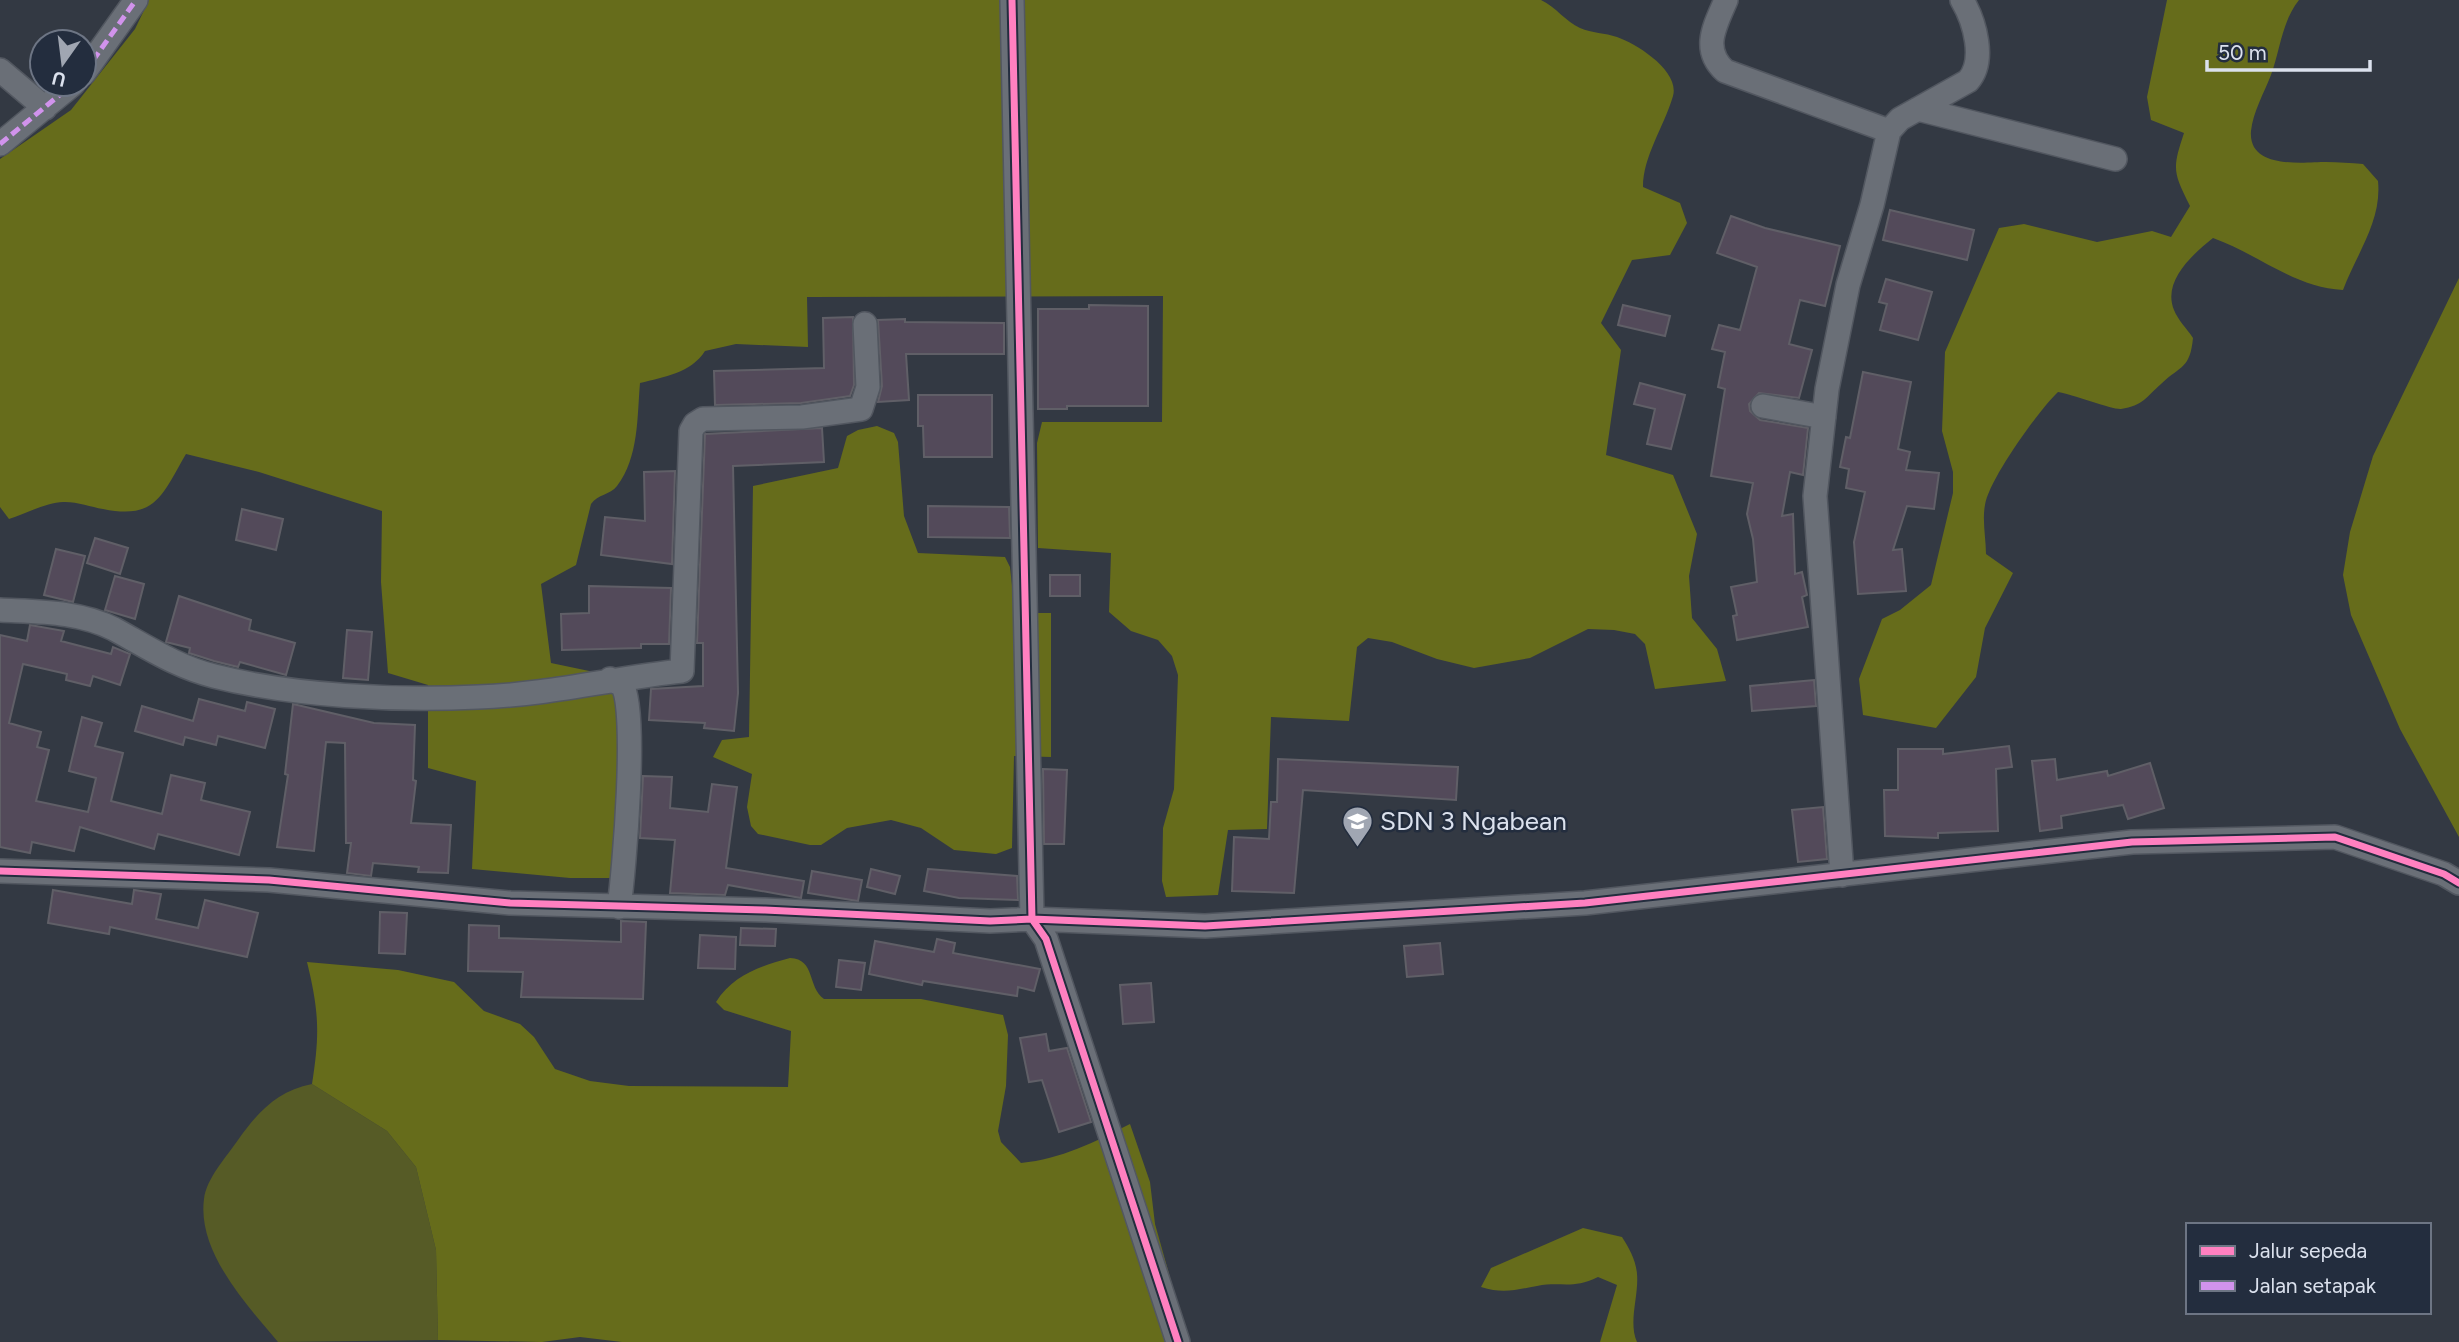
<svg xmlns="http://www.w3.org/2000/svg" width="2459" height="1342" viewBox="0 0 2459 1342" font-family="Figtree,sans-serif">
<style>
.green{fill:#565b26}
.forest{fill:#666c1b}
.building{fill:#534a5a;stroke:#605f67;stroke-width:2}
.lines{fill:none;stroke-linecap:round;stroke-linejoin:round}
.minor-casing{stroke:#525760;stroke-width:26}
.minor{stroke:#6a6f77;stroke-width:23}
.quiet{stroke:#d193ec;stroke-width:5;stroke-dasharray:10 5;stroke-linecap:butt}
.cycleway-casing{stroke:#232d3e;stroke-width:11}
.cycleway{stroke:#ff80c0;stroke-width:7}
.labels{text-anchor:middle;stroke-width:5;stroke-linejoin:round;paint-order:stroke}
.poi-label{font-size:26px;fill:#dbe1ed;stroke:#232d3e;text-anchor:start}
</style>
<rect width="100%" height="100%" fill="#333943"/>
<path class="green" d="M312,1084L387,1131L416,1167L436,1250L438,1340L278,1342C247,1305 197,1252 204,1199C206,1179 227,1156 238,1140C258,1112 277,1091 312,1084Z"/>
<path class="forest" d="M149,0H1541C1556,7 1566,22 1580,28C1592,33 1605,33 1617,37C1637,44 1680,71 1673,96C1664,127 1643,156 1643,187L1680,203L1687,223L1670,255L1632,260L1601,323L1621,350L1606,455L1673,475L1697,534L1689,576L1692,618L1717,649L1726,681L1655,689L1645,644L1635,634L1614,630L1588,629L1530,658L1474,668L1437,659L1392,642L1368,638L1357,647L1349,721L1271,717L1267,829L1228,830L1218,895L1166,897L1162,881L1163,828L1174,789L1178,675L1172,656L1158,640L1131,631L1109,612L1111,553L1038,548L1037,443L1042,422H1162L1163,296L807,297L808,347L736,344L705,351C691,373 664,377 640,383C637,417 639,457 617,486C610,495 598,494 591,504L576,565L541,584L551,663L594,672L615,696L619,767L610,878H570L472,869L476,781L428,768V685L388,673L381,582L382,511L259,472L186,454C162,495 156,520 103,509C91,507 78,502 65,502C49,501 25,514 9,519L0,507V159L71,110L135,29Z
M2167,0H2299C2282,21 2280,51 2271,75C2264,93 2253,112 2251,131C2248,170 2304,162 2326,162C2338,162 2351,163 2363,164L2378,181C2382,221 2357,253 2343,290C2295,288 2258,254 2213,238C2193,254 2162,281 2174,310C2178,320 2187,329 2193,338C2190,369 2181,365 2161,384C2147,396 2143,406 2121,409C2114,410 2071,394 2058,392C2039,410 1989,479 1985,505C1982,520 1986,539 1986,554L2013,573L1985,628L1976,677L1936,728L1863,715L1859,679L1882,619L1900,610L1931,585L1953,493V472L1942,431L1945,352L1999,228L2024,224L2097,242L2152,231L2171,237L2190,206C2173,172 2172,169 2184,133L2151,120L2147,97Z
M2459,278V837L2400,729L2351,615L2343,575L2350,532L2373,456Z
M877,426L894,433L898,442L904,516L918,553L1005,557L1010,567L1015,613H1051V757L1014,756L1012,848L996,854L954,850L921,828L891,820L847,828L821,845H810L758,834L751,826L747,807L752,774L713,757L722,740L749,737L753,486L838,468L847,436L858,430Z
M790,958C816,959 807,987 824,999H921L1003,1015L1008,1035L1006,1086L998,1131L1001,1142L1021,1163C1061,1159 1095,1142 1130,1124L1150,1182L1155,1224L1184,1327L1167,1342H622L580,1337L542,1342L438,1340L436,1250L416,1167L387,1131L312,1084C320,1034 319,1011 307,962L398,970L454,982L484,1011L520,1024L534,1037L555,1069L590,1081L629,1086L788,1087L791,1031L724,1010L716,1002C733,975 761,966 790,958Z
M1583,1228L1622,1237C1629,1248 1636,1260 1637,1274C1639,1296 1628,1322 1637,1342H1600L1617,1285L1598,1277C1571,1290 1562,1281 1537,1286C1515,1290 1503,1294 1481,1287L1491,1268Z"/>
<path class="building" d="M1890,210L1974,230L1967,260L1883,240Z
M1731,216L1765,228L1840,246L1825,306L1800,300L1789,344L1812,350L1799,398L1759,393L1749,404L1750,411L1760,420L1808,428L1803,475L1790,472L1782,516L1793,514L1795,574L1802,572L1807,595L1802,597L1808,627L1737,640L1733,616L1737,615L1731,587L1757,582L1753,539L1747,514L1753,483L1711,476L1725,389L1718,387L1725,352L1712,349L1719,325L1740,330L1757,267L1717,253Z
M1886,279L1932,292L1918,340L1880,330L1887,304L1879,302Z
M1089,305L1148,306V406H1067V409H1038V309H1089Z
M1623,305L1670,316L1665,336L1618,325Z
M853,317L854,385L850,396L801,403L715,405L714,371L824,368L823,318Z
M905,319V322L1004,323V354H906L909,400L878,402L882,386L878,320Z
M1863,372L1911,382L1898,449L1910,452L1906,470L1939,473L1934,509L1907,506L1893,550L1902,549L1906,591L1858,594L1854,542L1865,492L1846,488L1849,469L1840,467L1846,437L1850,438Z
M1640,383L1685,395L1671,449L1647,444L1655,409L1634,404Z
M918,395H992V457H924L923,426H918Z
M822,428L824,462L733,466L738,693L734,731L704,728L705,723L649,720L651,689L703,686V643H697L705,434Z
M675,471L672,564L601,555L605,517L645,521L644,472Z
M928,506L1009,507L1010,538L928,537Z
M242,509L283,519L276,550L236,540Z
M95,538L128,548L120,574L87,563Z
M56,549L85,556L73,602L44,595Z
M1050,575H1080V596H1050Z
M115,576L144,584L135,619L105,610Z
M589,586L671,588L669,644H641V648L562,650L561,614L589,613Z
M179,596L251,620L249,630L295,643L286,675L240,662L238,667L214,661L189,653L190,648L166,642Z
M30,625L64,631L61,641L111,654L113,647L130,654L120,685L93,676L90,686L66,680L67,674L23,664L9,723L41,732L37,747L49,750L36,801L88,812L96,778L69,771L82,717L102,723L95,746L123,753L111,801L162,814L171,775L205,783L201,800L250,812L239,855L158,834L154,849L80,827L74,851L32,842L30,853L0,847V635L27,641Z
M347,630L372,632L368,680L343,678Z
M1814,680L1816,706L1752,711L1750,686Z
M199,699L245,711L247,702L275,709L265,748L218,736L216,745L185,737L183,745L135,731L142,706L193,721Z
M293,704L374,723L415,725L413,780L416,781L411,823L451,825L448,873L418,872L419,867L373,863L371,876L347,873L351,843H346L345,743L326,742L314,851L277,847L288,775L285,774Z
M2009,746L2012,767L1996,769L1998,831L1938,833V838L1885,836L1884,790H1898V749H1943V754Z
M1278,759L1458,767L1456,800L1303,790L1294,893L1232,891L1234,837L1269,839L1271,802H1277Z
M2055,759L2057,780L2107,771L2108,776L2150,763L2164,808L2128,819L2123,805L2061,816L2062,828L2040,831L2032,761Z
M1043,769L1067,770L1064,844H1044Z
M643,776L672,777L670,808L708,812L712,784L737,787L726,868L804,881L801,898L728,885L725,895L670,893L675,840L640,838Z
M1823,807L1827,859L1798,862L1792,810Z
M871,869L900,876L895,894L867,887Z
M928,869L1017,876L1018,900L959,898L924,891Z
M812,871L862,880L858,901L808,893Z
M53,890L132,904L134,890L161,894L156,919L198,928L205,900L258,913L247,957L110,927L109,934L48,923Z
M380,912L407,913L405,954L379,953Z
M621,921L646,922L643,999L521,997L523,972L468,971L469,925L499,926V938L621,942Z
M741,928L776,929L775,946L740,945Z
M700,935L736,937L735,969L698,968Z
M937,939L955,943L953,953L1040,969L1034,991L1018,987L1017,996L923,981L922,985L869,974L875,941L934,952Z
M1440,943L1443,974L1407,977L1404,946Z
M839,960L865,963L861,990L836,987Z
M1151,983L1154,1022L1123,1024L1120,985Z
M1046,1034L1049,1051L1067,1048L1091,1122L1059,1132L1042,1080L1029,1082L1020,1038Z"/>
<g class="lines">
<defs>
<path id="minor" d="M1012,0L1032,919L1046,939L1178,1342
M1726,0C1715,26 1701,49 1725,71L1889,131
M0,70L45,108
M84,73L136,0
M1918,109L2115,159
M0,144L73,84
M1763,406L1824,417
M0,610C38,612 79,611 114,629C147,647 177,667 214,676C293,696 396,701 478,697C546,695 615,678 682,671L691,431L695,424L703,419L802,417L861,409L868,387L865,324
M610,679L622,685C638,709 624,872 619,907
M0,871L269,880L510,903L765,910L990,921L1032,919L1205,926L1585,903L2132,842L2335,837L2444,874L2459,883
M1842,875L1815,496L1827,389L1848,285L1872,205L1889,131L1900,119L1968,81C1986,61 1975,22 1962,0"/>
</defs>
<use href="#minor" class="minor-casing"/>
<use href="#minor" class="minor"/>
<path class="quiet" d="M84,73L136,0
M0,144L73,84"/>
<defs>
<path id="cycleway" d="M1012,0L1032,919L1046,939L1178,1342
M0,871L269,880L510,903L765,910L990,921L1032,919L1205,926L1585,903L2132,842L2335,837L2444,874L2459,883"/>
</defs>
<use href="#cycleway" class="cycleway-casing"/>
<use href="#cycleway" class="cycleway"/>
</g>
<defs>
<symbol id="school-pin" viewBox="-11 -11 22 30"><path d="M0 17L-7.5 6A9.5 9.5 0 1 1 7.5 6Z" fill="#a0a6b2" stroke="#232d3e"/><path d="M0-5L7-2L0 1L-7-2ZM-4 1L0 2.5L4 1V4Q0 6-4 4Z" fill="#fff"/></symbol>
</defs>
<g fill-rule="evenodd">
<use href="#school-pin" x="1340" y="804" width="35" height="47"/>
</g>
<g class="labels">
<g class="poi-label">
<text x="1380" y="830">SDN 3 Ngabean</text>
</g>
</g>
<rect x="2186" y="1223" width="245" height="91" fill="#232d3e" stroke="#6d7584" stroke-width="2"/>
<rect x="2200" y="1246" width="35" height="10" fill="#ff80c0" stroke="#6d7584" stroke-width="2"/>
<text x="2249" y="1258" font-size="21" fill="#dbe1ed">Jalur sepeda</text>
<rect x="2200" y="1281" width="35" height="10" fill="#d193ec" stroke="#6d7584" stroke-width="2"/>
<text x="2249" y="1293" font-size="21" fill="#dbe1ed">Jalan setapak</text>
<g transform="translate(63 63) rotate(194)"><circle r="33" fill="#232d3e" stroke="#6d7584" stroke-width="2"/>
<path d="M0-5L12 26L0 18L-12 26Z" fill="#a0a6b2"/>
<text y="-10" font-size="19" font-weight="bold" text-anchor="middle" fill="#dbe1ed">U</text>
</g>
<path d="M2207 60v10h163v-10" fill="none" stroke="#dbe1ed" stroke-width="3.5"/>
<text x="2218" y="60" font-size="21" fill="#dbe1ed" stroke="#232d3e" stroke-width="5" paint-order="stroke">50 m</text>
</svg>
